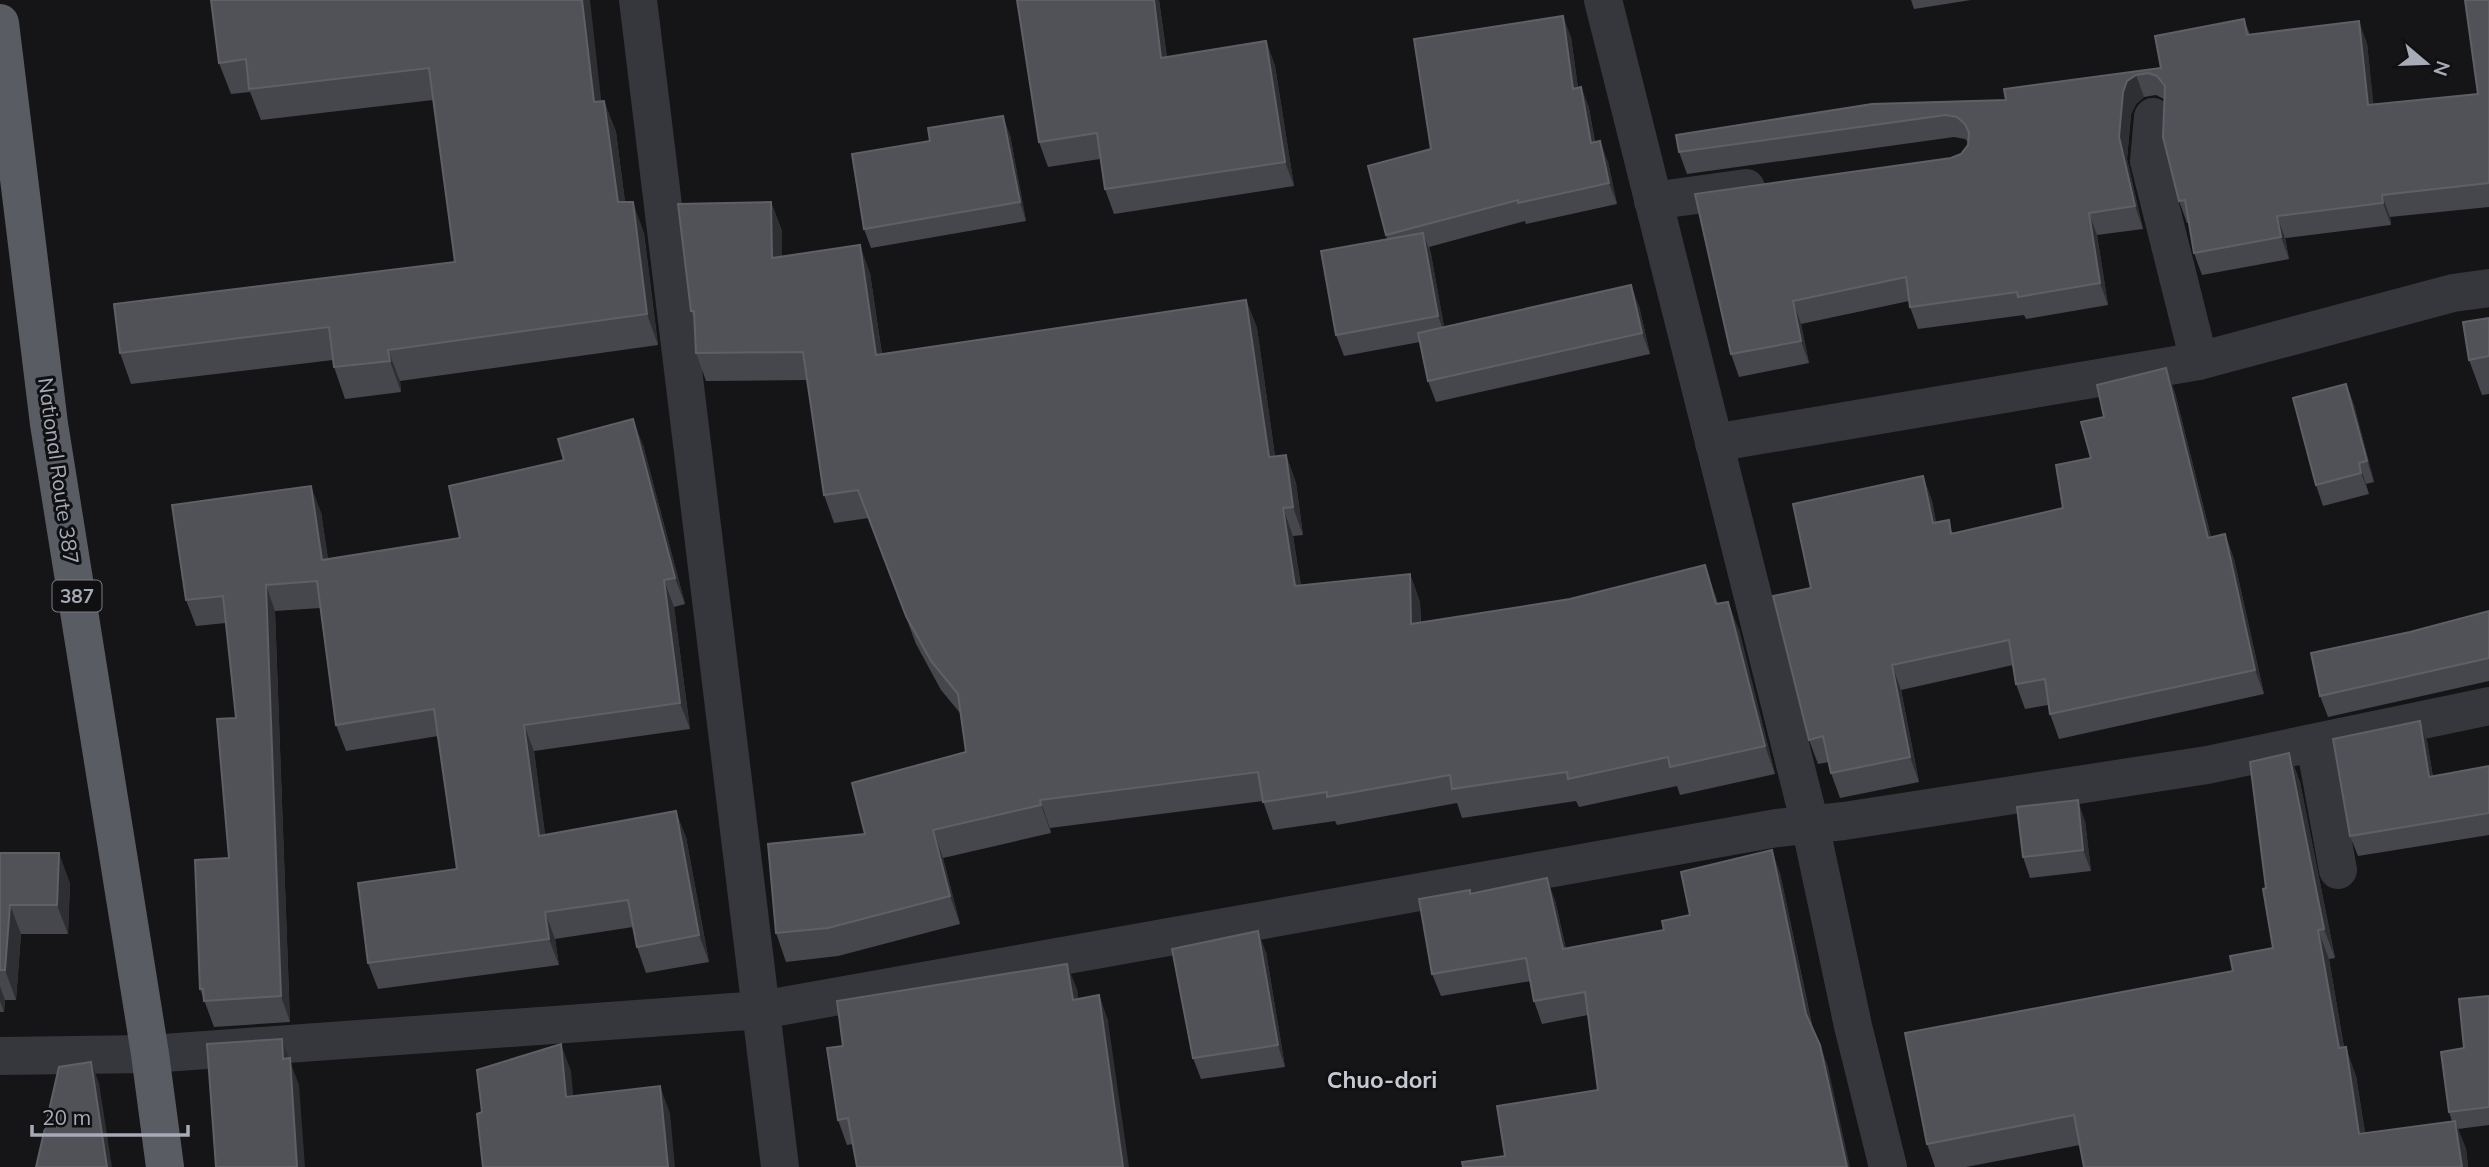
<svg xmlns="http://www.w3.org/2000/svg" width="2489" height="1167" viewBox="0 0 2489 1167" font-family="Mulish,sans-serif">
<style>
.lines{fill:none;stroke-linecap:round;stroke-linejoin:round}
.minor{stroke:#36373c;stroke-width:38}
.tertiary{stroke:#36373c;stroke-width:38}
.trunk{stroke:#5a5c64;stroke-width:38}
.wall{fill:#46474c}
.shaded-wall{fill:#2e2f32}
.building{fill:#515258;stroke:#5e6066;stroke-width:2}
.labels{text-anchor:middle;stroke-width:6;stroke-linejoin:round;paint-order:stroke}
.shield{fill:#101012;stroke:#797c86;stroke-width:2}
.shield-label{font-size:19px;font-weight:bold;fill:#a6abb7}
.street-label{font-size:21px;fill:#a6abb7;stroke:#101012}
.neighbourhood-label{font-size:23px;font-weight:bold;fill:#c7cad3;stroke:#101012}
</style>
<rect width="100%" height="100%" fill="#151517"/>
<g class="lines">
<path class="minor" d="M638,0L780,1167
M2153,117L2149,161L2199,361
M1653,201L1746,188
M1714,443L2199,361L2453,293L2489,288
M2315,744L2338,870
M0,1056L150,1054L761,1010L1777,828L1844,821L2207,765L2489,706"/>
<path class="tertiary" d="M1603,0L1810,824L1853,1026L1888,1167"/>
<path class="trunk" d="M0,23L49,424L150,1054L165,1167"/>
</g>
<path class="wall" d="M211,0L601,101H604L616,132L625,202L644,233L658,345L400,381L401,392L345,399L334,367L333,360L131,384L120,353L455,262L433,100L261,120L250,92L231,94L219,63Z
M1159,0L1167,57L1266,41L1275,66L1294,186L1114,214L1105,189L1100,159L1048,167L1039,142Z
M1911,0H1971L1914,9Z
M2489,0V207L2390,217L2391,225L2285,238L2289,259L2202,275L2194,253L2189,223H2187L2179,201L2164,99L2156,95L2144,97L2136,104L2131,114L2127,159L2143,229L2097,235L2108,305L2026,319L2024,315L1918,329L1910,307L1909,301L1801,324L1809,363L1739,377L1731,354L1951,158L1961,154L1968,145V142L1965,139L1954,137L1687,174L1679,152L2006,100L2161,68L2244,19L2250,35L2367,43L2373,104L2478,94Z
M1571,37L1578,88L1581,87L1589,108L1595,142L1608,162L1617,204L1526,224L1525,221L1429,247L1431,254L1444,327L1639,306L1650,354L1436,402L1428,381L1420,342L1344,356L1336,335L1387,239L1386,235L1431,149Z
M1010,135L1026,221L871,248L864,229Z
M771,202L782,231V257L870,273L882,354L1246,300L1257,328L1275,456L1286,455L1296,483L1303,535L1293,536L1301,586L1410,574L1420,602L1421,622L1715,594L1718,604L1739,630L1775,774L1680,795L1677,786L1579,807L1576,801L1462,818L1457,803L1337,825L1335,821L1273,830L1263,801L1050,828L1051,833L943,858L960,924L838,956L786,962L776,933L865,834L966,752L960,713L941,690L916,644L869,518L834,523L824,495L807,380L706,381L696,353L695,321L691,311Z
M2489,318V394L2482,395L2469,360Z
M2166,368L2175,393L2211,537L2225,534L2234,559L2264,694L2059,739L2050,714L2048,705L2025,709L2016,684L2013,665L1901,690L1919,782L1840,798L1831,773L1829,762L1818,764L1809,740L1811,588L1923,476L1932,501L1936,522L1954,533L2063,508L2091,458L2104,417Z
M2346,384L2354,405L2374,482L2366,484L2369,494L2323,506L2316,485Z
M643,445L685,604L674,607L690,729L534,751L545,835L686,837L709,962L646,973L637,947L633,927L555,939L559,965L378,989L368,963L457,869L438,736L346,751L336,725L320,608L275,611L290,1022L214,1027L200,989L229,858L236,718L226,623L196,626L186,600L321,512L328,559L460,538Z
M2489,611V681L2328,717L2320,696L2410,632Z
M2420,721L2427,741L2433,777L2489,766V835L2358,856L2350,836Z
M2289,753L2300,782L2335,958L2329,959L2344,1047L2356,1076L2365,1133L2452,1121L2449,1112L2464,1048L2489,996V1125L2458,1129L2466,1149L2468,1167H2084L2080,1145L1966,1167H1935L1927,1144L2273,948L2266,888Z
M2085,821L2091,871L2030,878L2023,857Z
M0,853L70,883L68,934H21L16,1000H5L4,1012H0Z
M1780,873L1813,1029L1828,1067L1505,1156L1598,1090L1588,1015L1542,1024L1534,1001L1531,981L1441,996L1432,974L1470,890L1471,894L1555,900L1566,949L1664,930L1690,915Z
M1266,952L1285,1067L1201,1079L1193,1058Z
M1077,989L1078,999L1099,995L1108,1021L853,1144L847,1145L838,1120L843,1046Z"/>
<path class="shaded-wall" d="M582,0H590L605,134L594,102Z
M1154,0H1159L1170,82L1161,58Z
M1563,16L1571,37L1581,110L1573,89Z
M2359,21L2367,43L2376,127L2368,105Z
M1266,41L1275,66L1294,186L1285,162Z
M2136,75L2144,97L2136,104L2131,114L2127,159L2143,229L2135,206L2119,137L2123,92L2127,81Z
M1581,87L1589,108L1598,164L1591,143Z
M604,101L616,132L629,233L618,202Z
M1003,116L1010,135L1026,221L1020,202Z
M1600,141L1608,162L1617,204L1609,183Z
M2382,195L2390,217L2391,225L2383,203Z
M633,202L644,233L658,345L647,314Z
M771,202L782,231V286L772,258Z
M2089,213L2097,235L2108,305L2100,283Z
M2277,216L2285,238L2289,259L2281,237Z
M1423,233L1431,254L1446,337L1438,316Z
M860,245L870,273L886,383L876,355Z
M1631,285L1639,306L1650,354L1642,333Z
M1246,300L1257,328L1279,485L1269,457Z
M1793,301L1801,324L1809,363L1801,341Z
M388,350L400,381L401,392L390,361Z
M2166,368L2175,393L2217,562L2208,538Z
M2346,384L2354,405L2374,482L2367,461Z
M633,419L643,445L685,604L675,578Z
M1286,455L1296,483L1303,535L1293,507Z
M2359,463L2366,484L2369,494L2361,473Z
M1923,476L1932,501L1941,548L1933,523Z
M311,486L321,512L332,587L322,560Z
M1283,508L1293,536L1305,615L1295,586Z
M2225,534L2234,559L2264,694L2255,670Z
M1705,565L1715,594L1727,632L1716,604Z
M1410,574L1420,602L1421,652L1411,624Z
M664,580L674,607L690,729L680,703Z
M266,585L275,611L290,1022L281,996Z
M1728,602L1739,630L1775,774L1765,746Z
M1892,665L1901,690L1919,782L1910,757Z
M2420,721L2427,741L2436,797L2429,777Z
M524,725L534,751L549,862L539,836Z
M2289,753L2300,782L2335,958L2324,929Z
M1040,800L1050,828L1051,833L1041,805Z
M2078,800L2085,821L2091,871L2083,850Z
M676,811L686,837L709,962L699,935Z
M933,830L943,858L960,924L950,896Z
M1772,850L1780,873L1814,1036L1806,1014Z
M59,853L70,883L68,934L57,905Z
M1547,878L1555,900L1571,972L1563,949Z
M10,905L21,934L16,1000L5,970Z
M545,912L555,939L559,965L549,939Z
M2318,930L2329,959L2349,1077L2339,1048Z
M1258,931L1266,952L1285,1067L1278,1045Z
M1067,964L1077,989L1082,1025L1073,1000Z
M0,986L5,1000L4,1012L0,1001Z
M1099,995L1108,1021L1129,1167H1123Z
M282,1039L299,1085L305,1167H297L283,1059Z
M561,1044L571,1071L576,1124L566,1097Z
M1820,1045L1828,1067L1850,1167H1847Z
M2346,1047L2356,1076L2370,1163L2359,1134Z
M91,1062L99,1083L112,1167H107Z
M660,1086L670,1113L675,1167H668Z
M2455,1121L2466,1149L2468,1167H2462Z"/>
<path class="building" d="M211,0H582L594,102L604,101L618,202H633L647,314L388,350L390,361L334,367L329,327L120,353L114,304L455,262L429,68L249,89L246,59L219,63Z
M1017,0H1154L1161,58L1266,41L1285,162L1105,189L1097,133L1039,142Z
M2465,0H2489V183L2382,195L2383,203L2277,216L2281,237L2194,253L2185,200L2179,201L2163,137L2165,86L2157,76L2148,73L2136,75L2127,81L2123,92L2119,137L2135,206L2089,213L2100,283L2018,297L2017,292L1910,307L1906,277L1793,301L1801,341L1731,354L1695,194L1951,158L1961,154L1968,145L1969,133L1965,124L1957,117L1946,115L1679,152L1676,135L1872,104L2006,100L2004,89L2161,68L2155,36L2244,19L2247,35L2359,21L2368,105L2478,94Z
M1563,16L1573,89L1581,87L1591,143L1600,141L1609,183L1518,203V200L1386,235L1368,166L1431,149L1414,39Z
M1003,116L1020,202L864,229L852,154L930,141L928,128Z
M771,202L772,258L860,245L876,355L1246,300L1269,457L1286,455L1293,507L1283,508L1295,586L1410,574L1411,624L1570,599L1705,565L1716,604L1728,602L1765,746L1670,767L1668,757L1568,779L1567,772L1452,789L1450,775L1327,797V792L1263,802L1258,772L1040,800L1041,805L933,830L950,896L828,928L776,933L768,844L865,834L852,783L966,752L958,694L931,661L906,616L858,490L824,495L803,352L696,353L694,311H691L678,204Z
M1423,233L1438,316L1336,335L1321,251Z
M1631,285L1642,333L1428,381L1418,333Z
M2489,318V356L2469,360L2463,322Z
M2166,368L2208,538L2225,534L2255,670L2050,714L2045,679L2016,684L2009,640L1892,665L1910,757L1831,773L1823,736L1809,740L1773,596L1811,588L1793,504L1923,476L1933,523L1949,520L1951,534L2063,508L2056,465L2091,458L2081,422L2104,417L2097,385Z
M2346,384L2367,461L2359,463L2361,473L2316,485L2293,398Z
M633,419L675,578L664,580L680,703L524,725L539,836L676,811L699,935L637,947L628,900L545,912L549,939L368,963L358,883L457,869L434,709L336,725L317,581L266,585L281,996L204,1001L203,989H200L195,860L229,858L217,719L236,718L223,596L186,600L172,505L311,486L322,560L460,538L449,486L564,460L558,439Z
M2489,611V658L2320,696L2311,653L2410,632Z
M2420,721L2429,777L2489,766V813L2350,836L2333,739Z
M2289,753L2324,929L2318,930L2339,1048L2346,1047L2359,1134L2455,1121L2462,1167H2084L2074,1115L1927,1144L1905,1033L2233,971L2230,956L2273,948L2263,889L2266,888L2250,762Z
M2078,800L2083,850L2023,857L2017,807Z
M1772,850L1806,1014L1820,1045L1847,1167H1463L1462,1162L1505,1156L1497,1106L1598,1090L1585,992L1534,1001L1526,958L1432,974L1419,899L1470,890V894L1547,878L1563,949L1664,930L1662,921L1690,915L1681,872Z
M0,853H59L57,905H10L5,970H0Z
M1258,931L1278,1045L1193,1058L1172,949Z
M1067,964L1073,1000L1099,995L1123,1167H857L848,1118L838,1120L827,1048L843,1046L837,1001Z
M2489,996V1107L2449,1112L2441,1052L2464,1048L2459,999Z
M282,1039L283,1059L290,1058L297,1167H216L207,1044Z
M561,1044L566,1097L660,1086L668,1167H483L477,1114L482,1112L477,1070Z
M91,1062L107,1167H36L59,1067Z"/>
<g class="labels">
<rect class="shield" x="52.5" y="580.5" width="49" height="31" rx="5"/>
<g class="shield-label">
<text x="77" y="603">387</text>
</g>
<g class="street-label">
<text transform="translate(58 471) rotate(82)" y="7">National Route 387</text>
</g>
<g class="neighbourhood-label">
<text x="1382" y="1088">Chuo-dori</text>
</g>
</g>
<g transform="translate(2426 63) rotate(109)" stroke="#101012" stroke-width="5" paint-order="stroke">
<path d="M0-5L12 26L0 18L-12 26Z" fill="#a6abb7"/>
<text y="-10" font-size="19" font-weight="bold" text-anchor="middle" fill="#a6abb7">N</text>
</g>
<path d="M32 1125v10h156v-10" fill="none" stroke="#a6abb7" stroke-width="3.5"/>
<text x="42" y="1125" font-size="21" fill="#a6abb7" stroke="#101012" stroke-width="5" paint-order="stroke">20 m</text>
</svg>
